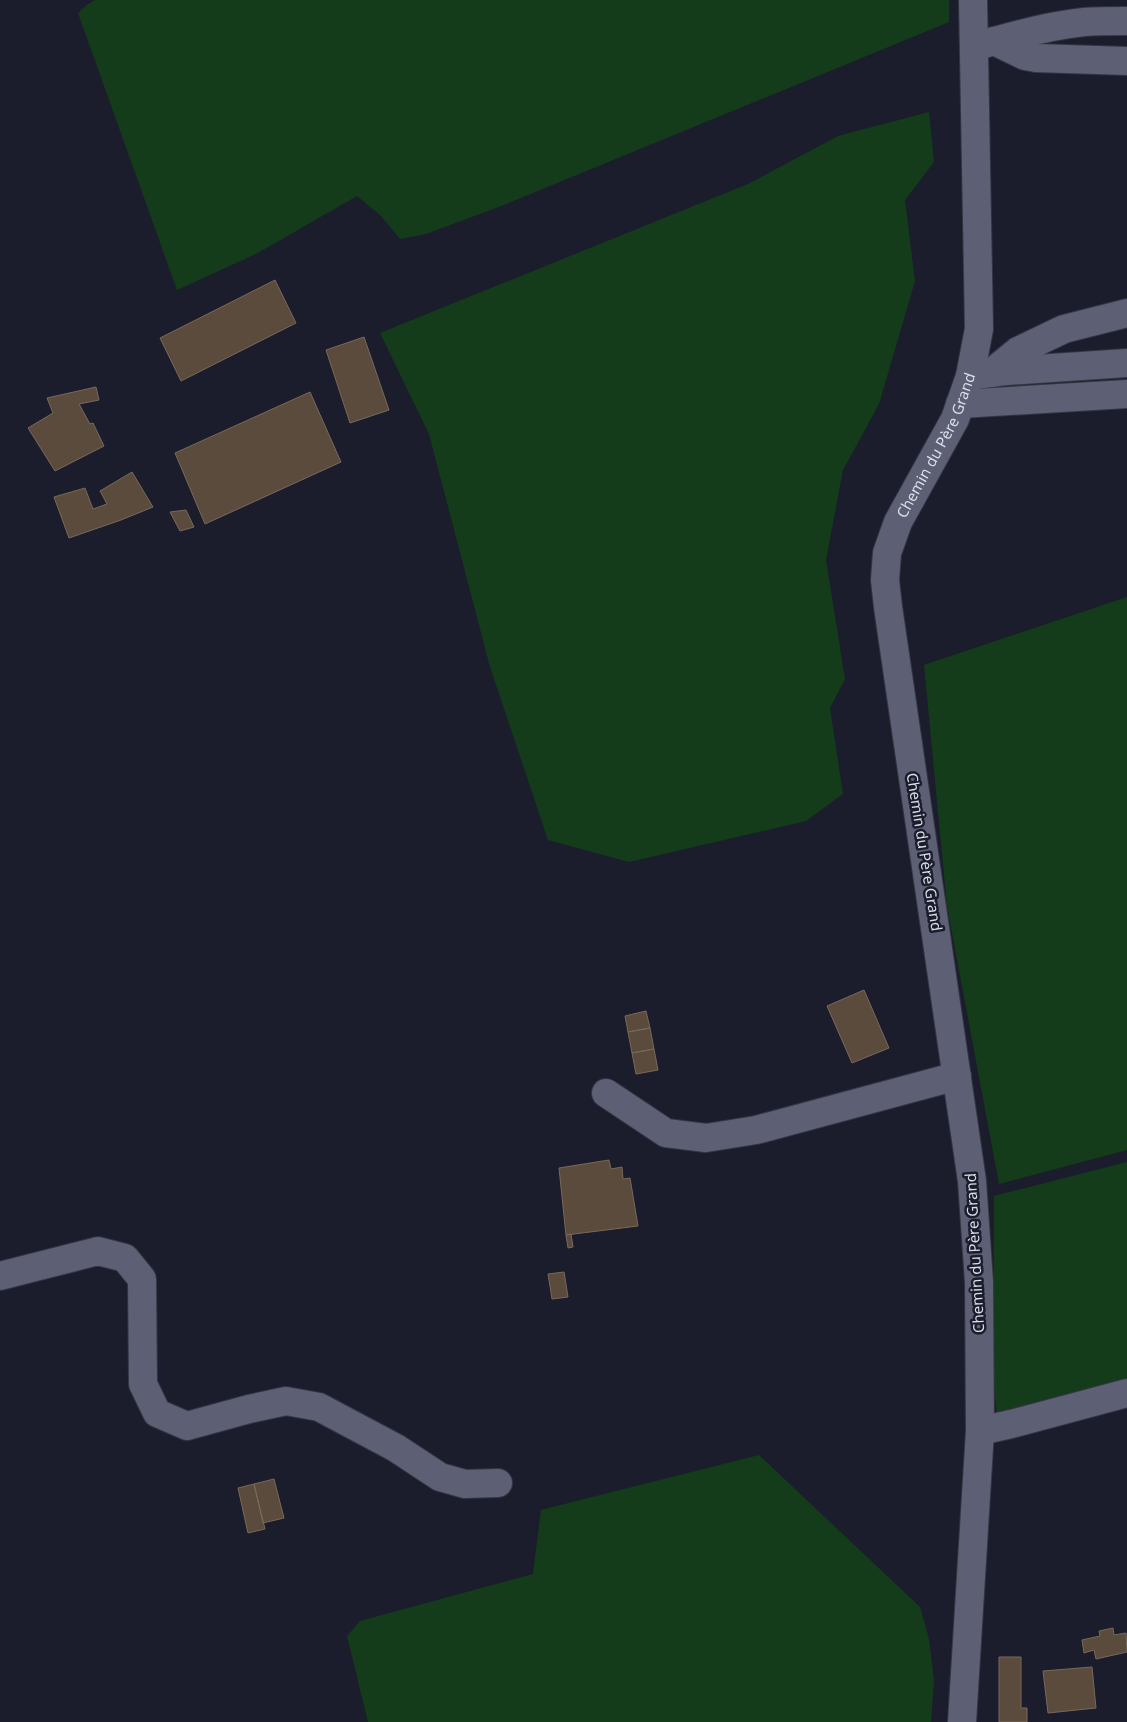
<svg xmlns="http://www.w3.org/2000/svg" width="1127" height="1722" viewBox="0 0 1127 1722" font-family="'Noto Sans',sans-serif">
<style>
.green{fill:#143c1b}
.building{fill:#5b4b3c;stroke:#7a695a}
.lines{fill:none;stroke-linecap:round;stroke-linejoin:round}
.minor-casing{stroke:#353643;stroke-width:30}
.minor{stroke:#5d6074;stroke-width:28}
.labels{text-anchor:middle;stroke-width:5;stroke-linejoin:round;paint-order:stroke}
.street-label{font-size:15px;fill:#dadde8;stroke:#1b1d2d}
</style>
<rect width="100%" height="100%" fill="#1b1d2d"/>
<path class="green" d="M95,0H949V22L504,205L426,234L400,239L380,215L357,196L256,254L177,290L78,13L88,4Z
M929,112L934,162L905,200L915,281L879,404L843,470L826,560L845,679L830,708L843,794L806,821L629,862L548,840L490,667L429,434L380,333L748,184L838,136Z
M1127,597V1150L999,1184L947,906L924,665Z
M1127,1162V1379L997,1415L993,1382L994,1196Z
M759,1455L920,1607L929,1639L934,1681L931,1722H368L347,1636L360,1621L533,1574L541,1510Z"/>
<path class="building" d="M275,280L296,323L181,381L160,338Z
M364,337L389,410L350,423L326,350Z
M96,387L99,400L79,404L90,424L93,423L104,446L55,471L28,428L53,413L47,398Z
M310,392L341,462L205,524L175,453Z
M132,472L153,507L121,520L69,538L54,497L85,488L93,509L107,504L100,491Z
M186,510L194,527L180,531L170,512Z
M864,990L889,1048L852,1063L827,1006Z
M646,1011L650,1028L628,1032L625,1016Z
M650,1028L654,1049L632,1053L628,1032Z
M654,1049L658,1070L636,1074L632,1053Z
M609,1160L611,1169L622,1167L623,1179L630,1178L638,1226L566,1235L559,1168Z
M571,1234L573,1247L568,1248L566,1235Z
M564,1272L568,1297L552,1299L548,1274Z
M274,1479L284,1518L263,1523L254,1484Z
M254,1484L265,1529L248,1533L238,1488Z
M1113,1628L1114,1635L1126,1633L1127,1652L1096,1659L1094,1650L1084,1653L1082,1640L1100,1636L1099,1631Z
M999,1657H1021V1708H1027V1722H999Z
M1092,1667L1096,1708L1048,1713L1043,1671Z"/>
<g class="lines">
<defs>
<g id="minor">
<path d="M994,41L1025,56L1036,58L1127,61"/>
<path d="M974,47C1010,36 1047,26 1084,22C1098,21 1113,21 1127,21"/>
<path d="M991,373L1018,351L1064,329L1127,313"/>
<path d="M970,376L1007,371L1127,363"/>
<path d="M960,404L1127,394"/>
<path d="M606,1093L666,1133L706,1138L756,1130L957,1076"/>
<path d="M0,1276L98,1251L125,1258L142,1279L143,1384L157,1413L187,1426L249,1409L286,1401L319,1407L396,1448L440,1477L465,1484L498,1483"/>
<path d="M980,1431L1011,1424L1127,1393"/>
<path id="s1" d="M962,1722L980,1431L979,1282L972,1181L888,607L885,580L887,553L898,522L955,419L970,376L979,329L973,0"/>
</g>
</defs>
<use href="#minor" class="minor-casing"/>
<use href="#minor" class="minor"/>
</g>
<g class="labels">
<g class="street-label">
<text dy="5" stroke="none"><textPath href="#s1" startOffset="1295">Chemin du Père Grand</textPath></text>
<text transform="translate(924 852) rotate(81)" y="5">Chemin du Père Grand</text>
<text transform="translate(975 1253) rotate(-93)" y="5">Chemin du Père Grand</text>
</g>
</g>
</svg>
